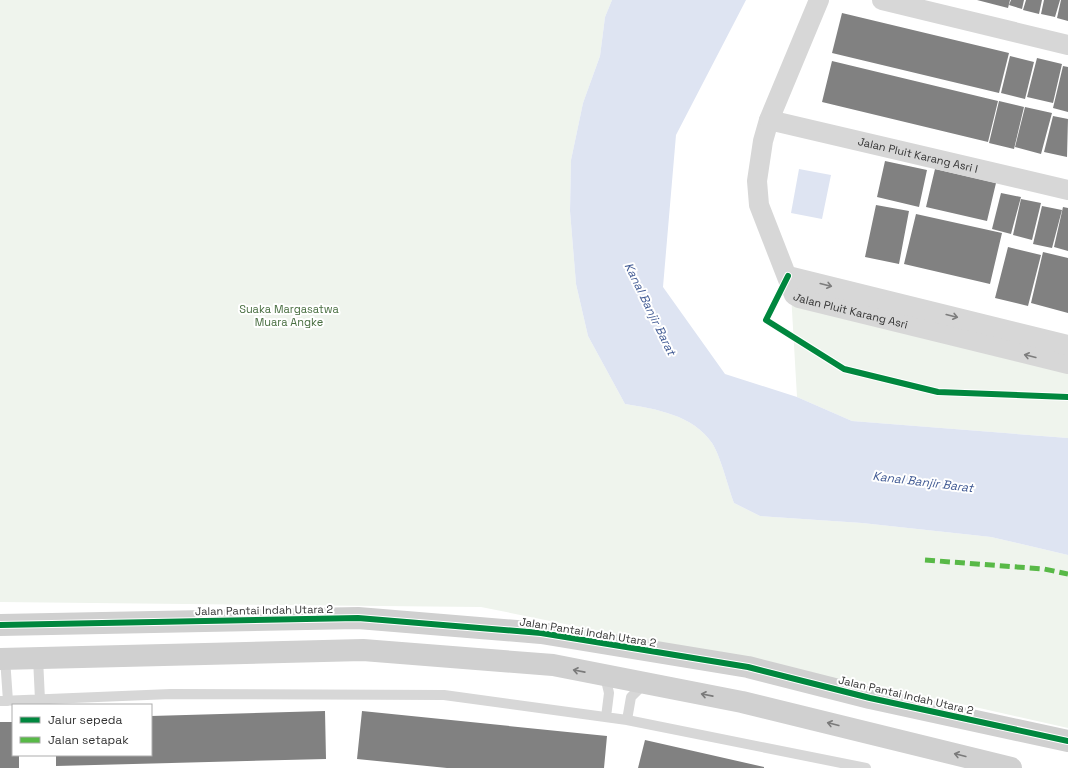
<svg xmlns="http://www.w3.org/2000/svg" width="1068" height="768" viewBox="0 0 1068 768" font-family="'Space Grotesk',sans-serif">
<style>
.green{fill:#eff4ed}
.water{fill:#dee4f2}
.building{fill:#818181}
.lines{fill:none;stroke-linecap:round;stroke-linejoin:round}
.lane{stroke:#d7d7d7;stroke-width:10}
.street{stroke:#d7d7d7;stroke-width:20}
.secondary{stroke:#d0d0d0;stroke-width:22}
.quiet{stroke:#58b947;stroke-width:5;stroke-dasharray:10 5;stroke-linecap:butt}
.cycleway-casing{stroke:#fff;stroke-width:8}
.cycleway{stroke:#00873e;stroke-width:6}
.oneway{stroke:#7d7d7d}
.oneway2{stroke:#7a7a7a}
.labels{text-anchor:middle;stroke-width:4;stroke-linejoin:round;paint-order:stroke}
.street-label{font-size:11px;fill:#333;stroke:#fff}
.park-label{font-size:11px;fill:#486e40;stroke:#fff}
.water-label{font-size:12px;font-style:italic;fill:#425b94;stroke:#fff}
</style>
<rect width="100%" height="100%" fill="#fff"/>
<path class="green" d="M0,0H612L605,17L600,56L583,103L571,160L570,211L576,284L588,336L625,404C656,409 693,415 712,443C721,457 728,487 734,503L760,516L862,523L991,537L1068,555V728L966,705L481,607L0,602Z
M790,276L1068,352V438L852,421L797,397Z"/>
<path class="water" d="M612,0H746L676,135L663,287L725,374L797,397L852,421L1068,438V555L991,537L862,523L760,516L734,503C728,487 721,457 712,443C693,415 656,409 625,404L588,336L576,284L570,211L571,160L583,103L600,56L605,17Z
M799,169L831,175L822,219L791,213Z"/>
<path class="building" d="M977,0H1010L1008,8Z
M1011,0H1024L1022,9L1009,5Z
M1026,0H1042L1039,14L1023,10Z
M1044,0H1060L1055,17L1041,14Z
M1061,0H1068V21L1057,18Z
M842,13L1009,53L999,93L832,53Z
M1010,56L1034,62L1025,99L1001,93Z
M1037,58L1062,64L1053,103L1027,97Z
M832,61L998,101L988,142L822,102Z
M1063,66L1068,67V112L1053,108Z
M999,101L1024,107L1014,149L989,143Z
M1025,107L1052,113L1041,154L1015,147Z
M1053,116L1068,119L1067,157L1044,152Z
M885,161L927,170L919,207L877,197Z
M935,169L996,183L987,221L926,207Z
M1001,193L1021,197L1011,234L992,229Z
M1021,199L1041,203L1032,240L1013,235Z
M876,205L909,211L899,264L865,257Z
M1042,206L1062,210L1052,248L1033,244Z
M1063,207L1068,208V251L1054,247Z
M916,214L1002,233L990,284L904,264Z
M1008,247L1041,255L1028,306L995,298Z
M1043,252L1068,258V313L1031,303Z
M325,711L326,759L56,766V755H151V716Z
M362,711L607,736L604,768H447L357,759Z
M0,722H13V755H19V768H0Z
M645,740L764,767V768H638Z"/>
<g class="lines">
<path class="lane" d="M5,658L8,701
M38,658L40,700
M605,676L609,693L606,717
M0,701L171,694L444,695L627,720L866,768
M627,720L631,697L644,684"/>
<g class="street">
<path id="s1" d="M819,0L769,120L763,141L757,181L759,205L794,295L799,298L1068,364"/>
<path d="M882,0L1068,45"/>
<path id="s2" d="M769,120L1068,190"/>
<path d="M788,276L1068,345"/>
</g>
<path class="secondary" d="M0,625L358,618L541,633L748,667L870,698L1068,741
M0,659L363,650L553,665L742,702L1011,768"/>
<path class="quiet" d="M925,560L1044,569L1068,574"/>
<defs>
<path id="cycleway" d="M788,276L766,320L844,369L938,392L1068,397
M0,625L358,618L541,633L748,667L870,698L1068,741"/>
</defs>
<use href="#cycleway" class="cycleway-casing"/>
<use href="#cycleway" class="cycleway"/>
</g>
<defs><path id="oneway-shaft" d="M-6 0H5M1.5-3L5.5 0L1.5 3" fill="none" stroke-width="1.6" stroke-linecap="round" stroke-linejoin="round"/></defs>
<g class="oneway">
<use href="#oneway-shaft" transform="translate(826 285) rotate(14)"/>
<use href="#oneway-shaft" transform="translate(952 316) rotate(14)"/>
<use href="#oneway-shaft" transform="translate(1030 356) rotate(-166)"/>
</g>
<g class="oneway2">
<use href="#oneway-shaft" transform="translate(579 671) rotate(-169)"/>
<use href="#oneway-shaft" transform="translate(707 695) rotate(-169)"/>
<use href="#oneway-shaft" transform="translate(833 724) rotate(-166)"/>
<use href="#oneway-shaft" transform="translate(960 755) rotate(-166)"/>
</g>
<g class="labels">
<g class="street-label">
<text dy="4" stroke="none"><textPath href="#s2" startOffset="153">Jalan Pluit Karang Asri I</textPath></text>
<text dy="4" stroke="none"><textPath href="#s1" startOffset="372">Jalan Pluit Karang Asri</textPath></text>
<text transform="translate(264 610) rotate(-1)" y="4">Jalan Pantai Indah Utara 2</text>
<text transform="translate(588 632) rotate(9)" y="4">Jalan Pantai Indah Utara 2</text>
<text transform="translate(906 695) rotate(13)" y="4">Jalan Pantai Indah Utara 2</text>
</g>
<g class="park-label">
<text x="289" y="313">Suaka Margasatwa<tspan x="289" dy="13">Muara Angke</tspan></text>
</g>
<g class="water-label">
<text transform="translate(650 309) rotate(64)" y="4">Kanal Banjir Barat</text>
<text transform="translate(923 482) rotate(7)" y="4">Kanal Banjir Barat</text>
</g>
</g>
<rect x="12" y="704" width="140" height="52" fill="#ffffff" stroke="#adadad"/>
<rect x="20" y="717" width="20" height="6" fill="#00873e" stroke="#adadad"/>
<text x="48" y="724" font-size="12" fill="#333333">Jalur sepeda</text>
<rect x="20" y="737" width="20" height="6" fill="#58b947" stroke="#adadad"/>
<text x="48" y="744" font-size="12" fill="#333333">Jalan setapak</text>
</svg>
